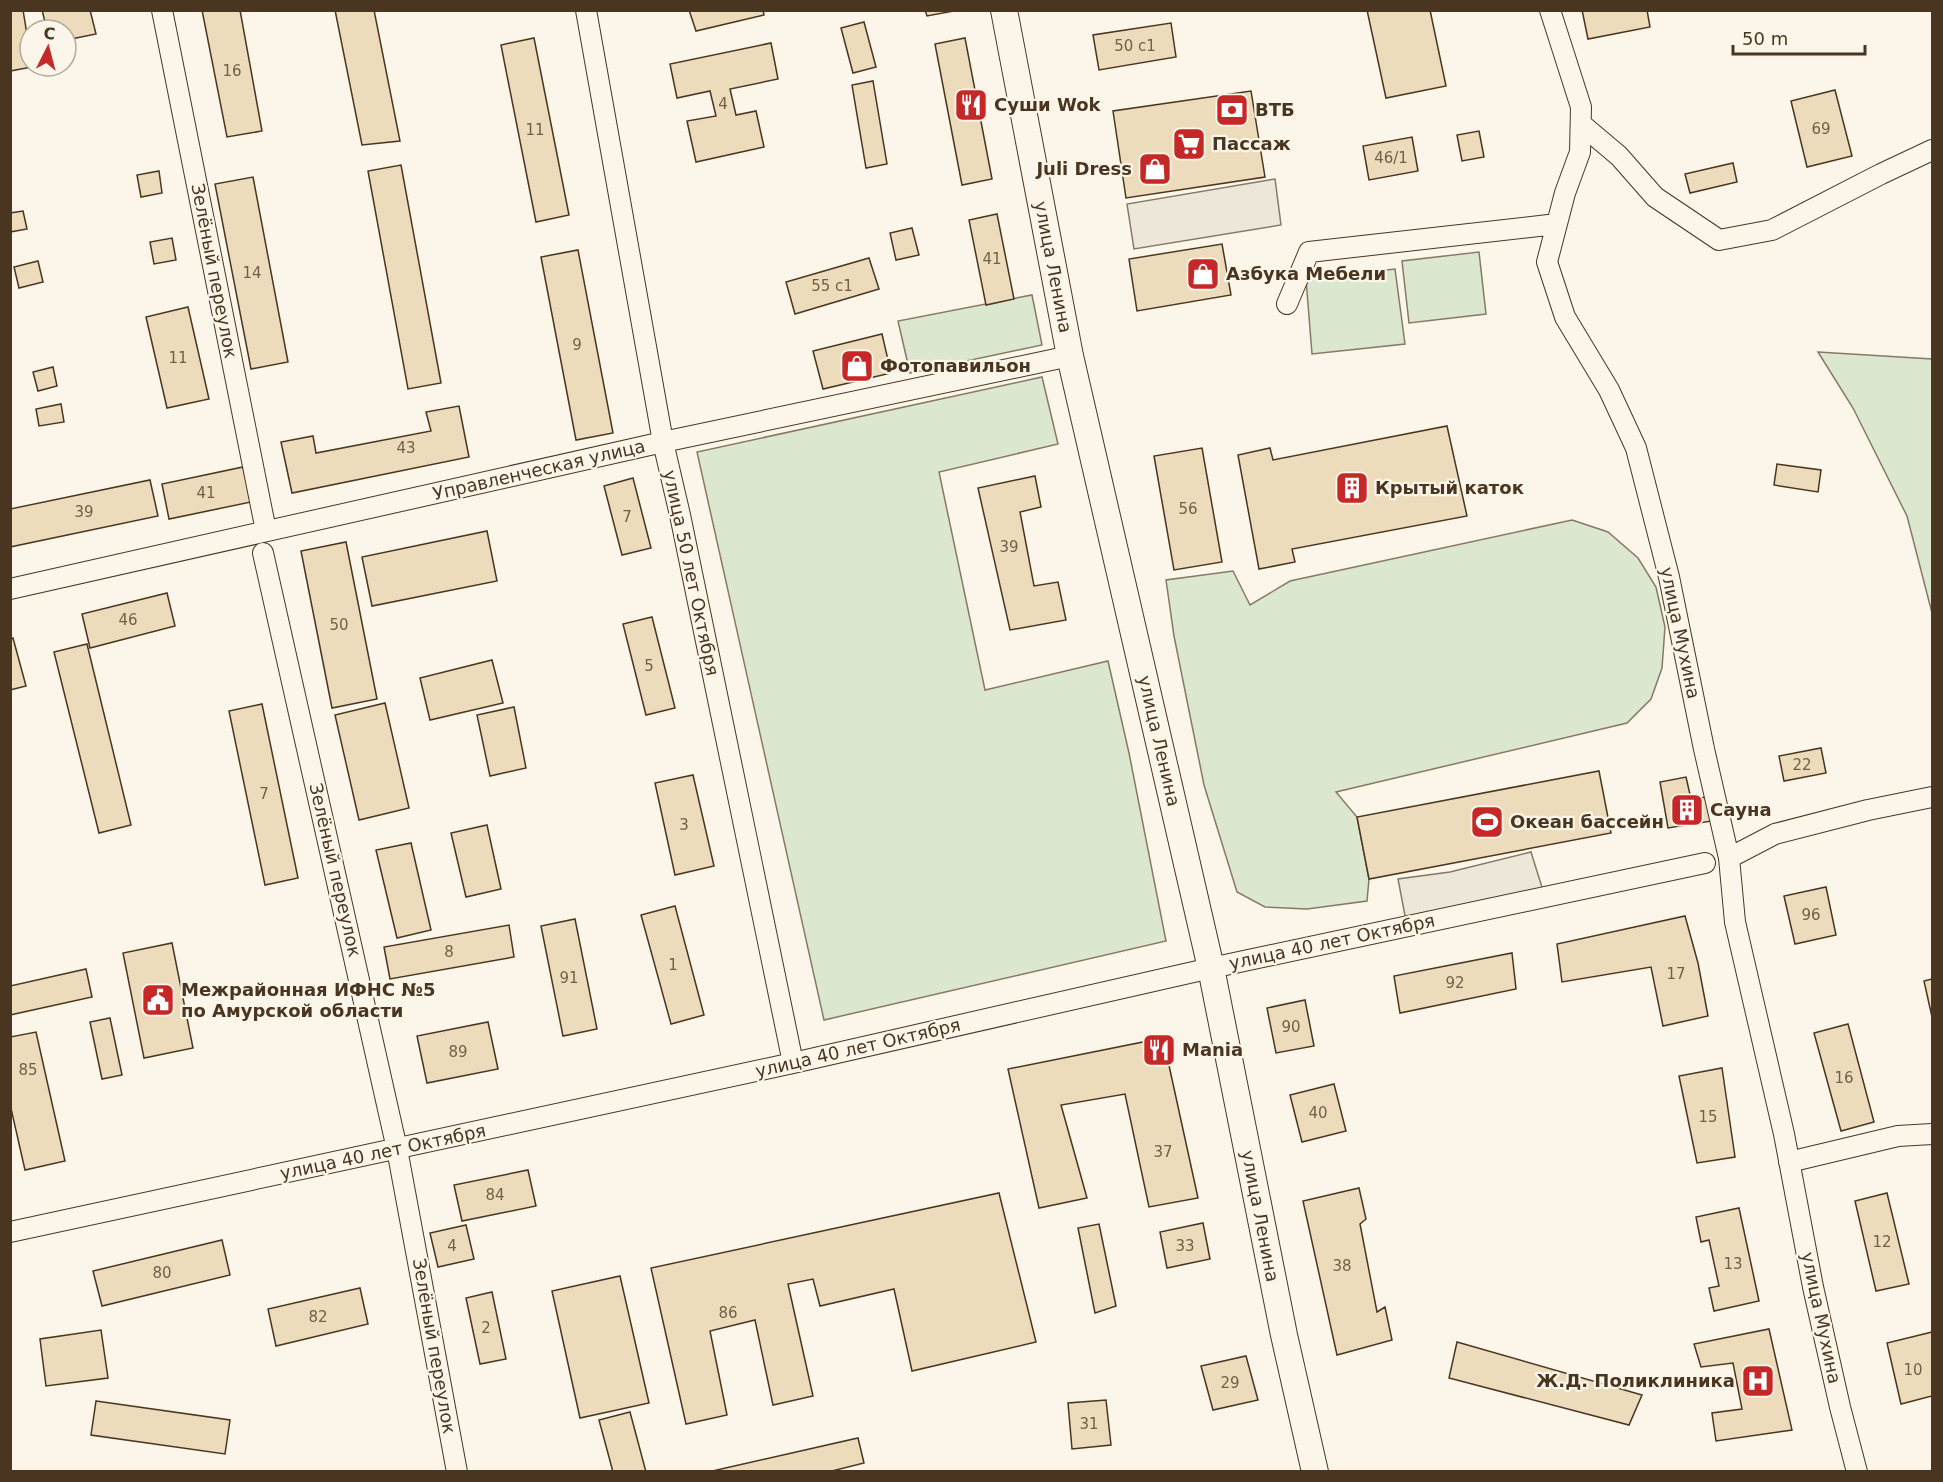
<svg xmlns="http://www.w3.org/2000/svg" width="1943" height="1482" viewBox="0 0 1943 1482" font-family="'DejaVu Sans',sans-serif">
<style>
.green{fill:#dce7d0;stroke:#887966;stroke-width:1.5}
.parking{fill:#ede7d9;stroke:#887966;stroke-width:1.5}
.building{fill:#ecdcbc;stroke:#4a3520;stroke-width:1.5}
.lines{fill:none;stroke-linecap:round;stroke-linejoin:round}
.minor-casing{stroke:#4a3520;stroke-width:22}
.major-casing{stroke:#4a3520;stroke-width:28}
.minor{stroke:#fbf6e9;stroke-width:20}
.major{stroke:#fbf6e9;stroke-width:26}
.labels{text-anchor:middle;stroke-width:4.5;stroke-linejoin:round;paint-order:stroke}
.number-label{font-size:15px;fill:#725f47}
.poi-label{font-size:18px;font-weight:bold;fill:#4a3520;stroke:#fbf6e9;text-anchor:start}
.street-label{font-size:18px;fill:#4a3520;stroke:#fbf6e9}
</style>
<rect width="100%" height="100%" fill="#fbf6e9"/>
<path class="green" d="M1479,252L1486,314L1409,323L1402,261Z
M1395,269L1405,344L1312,354L1306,279Z
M1032,295L1042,345L910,373L898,321Z
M1818,352L1932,359V613L1907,516L1853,408Z
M1042,377L1058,444L939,472L985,690L1108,661L1129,753L1166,941L824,1020L697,452Z
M1572,520L1608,532L1638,558L1656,587L1665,627L1662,668L1651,699L1627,723L1336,792L1357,817L1369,879L1367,901L1307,909L1265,907L1237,892L1204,785L1174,636L1166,580L1233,571L1250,605L1290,581Z"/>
<path class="parking" d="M1275,179L1281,225L1134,249L1127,204Z
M1531,852L1545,897L1407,926L1398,879L1450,872Z"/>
<path class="building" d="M10,10H23L30,53V66L32,67L10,71Z
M42,10H90L96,34L66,40V30H47Z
M202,10H240L262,131L227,137Z
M335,10H374L400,141L362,145Z
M689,10H763L764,15L696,31Z
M925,10H959L927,16Z
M1367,10H1430L1446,86L1386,98Z
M1582,10H1647L1650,27L1588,39Z
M864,22L876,67L853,73L841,28Z
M1171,23L1176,57L1099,70L1093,35Z
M534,38L569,215L536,222L501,45Z
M965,38L992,179L962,185L935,44Z
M771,43L778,79L730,89L736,115L756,111L764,147L696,162L687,121L716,116L710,91L677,98L670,64Z
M873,81L887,164L866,168L852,85Z
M1835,90L1852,156L1807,167L1791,101Z
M1251,91L1265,177L1126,198L1113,111Z
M1479,131L1484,157L1462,161L1457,135Z
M1412,137L1418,171L1369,180L1363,146Z
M1733,163L1737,182L1690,193L1685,174Z
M401,165L441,383L408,389L368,171Z
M159,171L162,193L141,197L137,175Z
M253,177L288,362L251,369L215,184Z
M23,211L27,229L10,232V213Z
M997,214L1014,299L986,305L969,220Z
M912,228L919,255L896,260L890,233Z
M172,238L176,260L154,264L150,242Z
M1222,244L1231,295L1137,311L1129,259Z
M578,250L613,433L576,440L541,257Z
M869,258L879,289L795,314L786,282Z
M38,261L43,282L19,288L14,267Z
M188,307L209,399L167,408L146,317Z
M882,334L891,373L823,389L813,351Z
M53,367L57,386L38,391L33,372Z
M61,404L64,422L39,426L36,409Z
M459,406L469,457L292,493L281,442L313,436L316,453L431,431L426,412Z
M1447,426L1467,516L1292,549L1295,562L1259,569L1238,455L1270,448L1273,460Z
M1202,448L1222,562L1174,570L1154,456Z
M1777,464L1821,470L1818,492L1774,485Z
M243,467L251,502L169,519L162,484Z
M1035,476L1041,507L1020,512L1034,586L1058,582L1066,620L1010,630L978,488Z
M633,478L651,548L622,555L604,486Z
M150,480L158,516L10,547V509Z
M487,531L497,581L372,606L362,557Z
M346,542L377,699L332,708L301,551Z
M167,593L175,626L90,648L82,614Z
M652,617L675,708L646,715L623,624Z
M13,638L26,686L10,690V639Z
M87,644L131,825L99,833L54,652Z
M492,660L503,703L430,720L420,678Z
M385,703L409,808L359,820L335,715Z
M262,704L298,878L265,885L229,711Z
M514,707L526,768L490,776L477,715Z
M1821,748L1826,773L1784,781L1779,756Z
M1599,771L1611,833L1369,879L1357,817Z
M693,775L714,866L675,875L655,783Z
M1686,777L1691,799L1707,797L1712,821L1668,828L1660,782Z
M487,825L501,889L466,897L451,833Z
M411,843L431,930L397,938L376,850Z
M1826,887L1836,935L1795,944L1784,896Z
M675,906L704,1015L671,1024L641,915Z
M1685,916L1698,963L1708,1016L1663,1026L1651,967L1562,982L1557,944Z
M575,919L597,1029L563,1036L541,926Z
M509,925L514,957L390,979L384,947Z
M172,943L193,1048L144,1058L123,953Z
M1512,953L1516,989L1400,1013L1394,976Z
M86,969L92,997L10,1015V986Z
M1932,979V1017L1924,981Z
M1305,1000L1314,1046L1276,1053L1267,1008Z
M110,1018L122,1075L102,1079L90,1022Z
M488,1022L498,1069L427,1083L417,1036Z
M1848,1024L1874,1122L1841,1131L1814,1033Z
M36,1032L65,1161L25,1170L10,1104V1037Z
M1163,1038L1198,1198L1149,1207L1125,1094L1061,1105L1087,1198L1039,1208L1008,1069Z
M1722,1068L1735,1157L1697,1163L1679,1076Z
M1334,1084L1346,1131L1302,1142L1290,1095Z
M528,1170L536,1206L462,1221L454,1185Z
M1359,1188L1366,1219L1360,1224L1377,1312L1385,1307L1392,1340L1337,1355L1303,1201Z
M999,1193L1036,1342L912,1371L894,1289L820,1306L813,1279L788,1284L813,1396L773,1405L755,1320L710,1331L727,1415L686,1424L651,1268Z
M1887,1193L1909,1284L1876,1291L1855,1201Z
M1739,1208L1759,1301L1714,1311L1709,1288L1719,1286L1709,1240L1701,1242L1696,1217Z
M1203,1223L1210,1259L1167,1268L1160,1232Z
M1099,1224L1116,1306L1095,1313L1078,1228Z
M466,1225L474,1259L438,1267L430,1233Z
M222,1240L230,1275L102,1306L93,1271Z
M620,1276L649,1403L580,1418L552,1291Z
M360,1288L368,1324L276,1346L268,1309Z
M492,1292L506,1359L480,1364L466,1298Z
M1769,1329L1792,1430L1716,1441L1712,1413L1742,1409L1733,1363L1701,1367L1694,1344Z
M101,1330L108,1378L46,1386L40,1339Z
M1932,1332V1396L1901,1404L1887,1343Z
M1457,1342L1642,1395L1629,1425L1449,1378Z
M1246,1356L1258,1400L1213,1410L1201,1366Z
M1106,1400L1111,1445L1072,1449L1068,1403Z
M96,1401L230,1420L225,1454L91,1435Z
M630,1412L646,1472H613L599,1420Z
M858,1438L864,1463L828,1472H708Z"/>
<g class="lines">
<defs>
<path id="minor" d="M162,10L266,531
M586,10L663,442L680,515L793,1063
M1550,10L1581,107L1580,152L1565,193L1547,262L1565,317L1609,390L1636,448L1669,577L1704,749L1729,858L1735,922L1784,1134L1813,1287L1840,1407L1857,1472
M1581,124L1619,156L1655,197L1719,240L1772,230L1881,174L1932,150
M1287,304L1309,252L1557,224
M263,553L397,1149L457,1472
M10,589L663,442L1070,356
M1729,858L1775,834L1868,810L1932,797
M1789,1162L1898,1136L1932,1134
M10,1232L793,1063L1211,968L1705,863"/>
<path id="major" d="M1004,10L1070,356L1211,968L1284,1335L1315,1472"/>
</defs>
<use href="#minor" class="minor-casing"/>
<use href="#major" class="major-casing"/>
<use href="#minor" class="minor"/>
<use href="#major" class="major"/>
</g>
<defs>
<symbol id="restaurant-square" viewBox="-11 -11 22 22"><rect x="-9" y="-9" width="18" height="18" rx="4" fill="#c62828" stroke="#fbf6e9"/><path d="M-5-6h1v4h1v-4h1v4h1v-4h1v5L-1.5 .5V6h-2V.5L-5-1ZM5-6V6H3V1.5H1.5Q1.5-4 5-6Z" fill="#fff"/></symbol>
<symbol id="bank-square" viewBox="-11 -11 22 22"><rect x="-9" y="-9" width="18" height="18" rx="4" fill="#c62828" stroke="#fbf6e9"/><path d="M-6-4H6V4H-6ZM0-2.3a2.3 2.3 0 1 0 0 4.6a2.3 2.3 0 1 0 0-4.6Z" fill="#fff"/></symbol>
<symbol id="supermarket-square" viewBox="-11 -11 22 22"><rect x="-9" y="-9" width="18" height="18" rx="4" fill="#c62828" stroke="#fbf6e9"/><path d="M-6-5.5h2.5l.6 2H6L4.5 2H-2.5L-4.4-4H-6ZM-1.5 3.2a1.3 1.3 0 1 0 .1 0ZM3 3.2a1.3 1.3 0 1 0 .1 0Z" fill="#fff"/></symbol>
<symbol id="shop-square" viewBox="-11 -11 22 22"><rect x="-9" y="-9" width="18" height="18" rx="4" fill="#c62828" stroke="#fbf6e9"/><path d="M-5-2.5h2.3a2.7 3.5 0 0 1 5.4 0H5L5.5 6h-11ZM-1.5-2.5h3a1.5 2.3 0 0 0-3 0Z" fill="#fff"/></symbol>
<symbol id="building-square" viewBox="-11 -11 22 22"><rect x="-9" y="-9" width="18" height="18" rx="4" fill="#c62828" stroke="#fbf6e9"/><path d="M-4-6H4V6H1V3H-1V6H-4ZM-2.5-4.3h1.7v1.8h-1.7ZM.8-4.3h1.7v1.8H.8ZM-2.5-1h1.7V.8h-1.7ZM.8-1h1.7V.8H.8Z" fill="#fff"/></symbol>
<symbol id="stadium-square" viewBox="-11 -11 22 22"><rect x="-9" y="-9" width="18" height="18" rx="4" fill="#c62828" stroke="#fbf6e9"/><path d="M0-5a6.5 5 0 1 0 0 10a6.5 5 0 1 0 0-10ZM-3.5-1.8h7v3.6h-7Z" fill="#fff"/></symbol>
<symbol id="civic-square" viewBox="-11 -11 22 22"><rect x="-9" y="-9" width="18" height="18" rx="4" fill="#c62828" stroke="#fbf6e9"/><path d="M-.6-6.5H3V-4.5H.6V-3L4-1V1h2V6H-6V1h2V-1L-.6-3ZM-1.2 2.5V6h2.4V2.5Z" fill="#fff"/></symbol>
<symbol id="hospital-square" viewBox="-11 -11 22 22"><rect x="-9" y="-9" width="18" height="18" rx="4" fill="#c62828" stroke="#fbf6e9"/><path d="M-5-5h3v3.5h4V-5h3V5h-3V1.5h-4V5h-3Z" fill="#fff"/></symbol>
</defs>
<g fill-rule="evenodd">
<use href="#restaurant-square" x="952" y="86" width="38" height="38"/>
<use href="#bank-square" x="1213" y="91" width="38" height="38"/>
<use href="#supermarket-square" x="1170" y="125" width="38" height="38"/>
<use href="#shop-square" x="1136" y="150" width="38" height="38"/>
<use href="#shop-square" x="1184" y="255" width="38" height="38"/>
<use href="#shop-square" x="838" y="347" width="38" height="38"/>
<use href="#building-square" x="1333" y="469" width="38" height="38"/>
<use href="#building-square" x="1668" y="791" width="38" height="38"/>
<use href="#stadium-square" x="1468" y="803" width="38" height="38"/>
<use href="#civic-square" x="139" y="981" width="38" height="38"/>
<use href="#restaurant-square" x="1140" y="1031" width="38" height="38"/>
<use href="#hospital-square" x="1739" y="1362" width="38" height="38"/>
</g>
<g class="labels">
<g class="number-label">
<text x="1135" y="51">50 с1</text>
<text x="232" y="76">16</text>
<text x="723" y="109">4</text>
<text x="1821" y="134">69</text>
<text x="535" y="135">11</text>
<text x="1391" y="163">46/1</text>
<text x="992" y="264">41</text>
<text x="252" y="278">14</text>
<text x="832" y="291">55 с1</text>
<text x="577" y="350">9</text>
<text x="178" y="363">11</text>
<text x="406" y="453">43</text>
<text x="206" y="498">41</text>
<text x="1188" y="514">56</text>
<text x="84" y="517">39</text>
<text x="627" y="522">7</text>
<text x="1009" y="552">39</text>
<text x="128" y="625">46</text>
<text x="339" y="630">50</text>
<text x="649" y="671">5</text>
<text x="1802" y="770">22</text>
<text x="264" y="799">7</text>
<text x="684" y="830">3</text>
<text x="1811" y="920">96</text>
<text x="449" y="957">8</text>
<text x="673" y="970">1</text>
<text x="1676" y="979">17</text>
<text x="569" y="983">91</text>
<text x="1455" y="988">92</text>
<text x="1291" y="1032">90</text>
<text x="458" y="1057">89</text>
<text x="28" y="1075">85</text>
<text x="1844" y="1083">16</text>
<text x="1318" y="1118">40</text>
<text x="1708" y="1122">15</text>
<text x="1163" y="1157">37</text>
<text x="495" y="1200">84</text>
<text x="1882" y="1247">12</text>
<text x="452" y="1251">4</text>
<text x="1185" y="1251">33</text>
<text x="1733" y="1269">13</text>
<text x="1342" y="1271">38</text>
<text x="162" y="1278">80</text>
<text x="728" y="1318">86</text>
<text x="318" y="1322">82</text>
<text x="486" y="1333">2</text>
<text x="1913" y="1375">10</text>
<text x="1230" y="1388">29</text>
<text x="1089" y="1429">31</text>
</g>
<g class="poi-label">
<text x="994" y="111">Суши Wok</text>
<text x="1255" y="116">ВТБ</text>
<text x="1212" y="150">Пассаж</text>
<text x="1132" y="175" text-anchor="end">Juli Dress</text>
<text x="1226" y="280">Азбука Мебели</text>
<text x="880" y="372">Фотопавильон</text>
<text x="1375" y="494">Крытый каток</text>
<text x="1710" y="816">Сауна</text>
<text x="1510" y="828">Океан бассейн</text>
<text x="181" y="996">Межрайонная ИФНС №5<tspan x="181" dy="21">по Амурской области</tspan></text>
<text x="1182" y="1056">Mania</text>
<text x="1735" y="1387" text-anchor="end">Ж.Д. Поликлиника</text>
</g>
<g class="street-label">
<text transform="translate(1053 267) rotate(79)" y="6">улица Ленина</text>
<text transform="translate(214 271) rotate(79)" y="6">Зелёный переулок</text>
<text transform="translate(539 470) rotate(-13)" y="6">Управленческая улица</text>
<text transform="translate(691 573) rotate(78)" y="6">улица 50 лет Октября</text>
<text transform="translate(1680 633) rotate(78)" y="6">улица Мухина</text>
<text transform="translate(1159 741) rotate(77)" y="6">улица Ленина</text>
<text transform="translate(335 870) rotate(77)" y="6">Зелёный переулок</text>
<text transform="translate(1332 942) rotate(-12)" y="6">улица 40 лет Октября</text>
<text transform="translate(858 1048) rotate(-13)" y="6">улица 40 лет Октября</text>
<text transform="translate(383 1152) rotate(-12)" y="6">улица 40 лет Октября</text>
<text transform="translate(1260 1216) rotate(79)" y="6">улица Ленина</text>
<text transform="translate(1821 1318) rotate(78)" y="6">улица Мухина</text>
<text transform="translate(434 1346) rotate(80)" y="6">Зелёный переулок</text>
</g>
</g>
<rect width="1943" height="1482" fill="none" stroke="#4a3520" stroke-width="24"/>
<g transform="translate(48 48) rotate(6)"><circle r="28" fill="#fbf6e9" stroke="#b4a999" stroke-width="1.5"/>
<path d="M0-4.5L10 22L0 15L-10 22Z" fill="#c62828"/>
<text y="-9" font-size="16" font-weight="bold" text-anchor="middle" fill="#4a3520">С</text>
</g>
<path d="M1733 45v9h132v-9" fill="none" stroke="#4a3520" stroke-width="3"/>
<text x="1742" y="45" font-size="18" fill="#4a3520" stroke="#fbf6e9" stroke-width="4.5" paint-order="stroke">50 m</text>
</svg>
